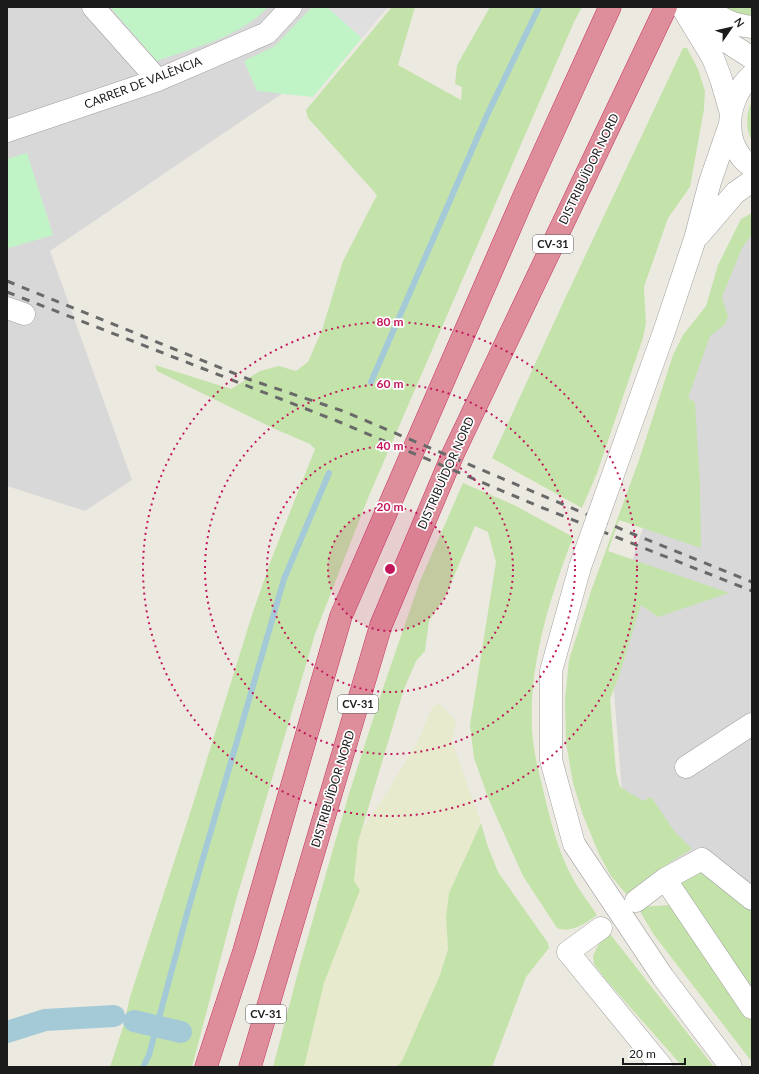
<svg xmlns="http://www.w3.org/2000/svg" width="759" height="1074" viewBox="0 0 759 1074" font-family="Lato,sans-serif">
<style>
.residential{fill:#d9d8d8}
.farmland{fill:#e7eacd}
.grass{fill:#c4e3aa}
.park{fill:#c0f4c6}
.parking{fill:#dfdfdf}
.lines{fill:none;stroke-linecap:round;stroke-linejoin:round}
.stream{stroke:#a5cad7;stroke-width:6}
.canal{stroke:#a5cad7;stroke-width:22}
.minor-casing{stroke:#9f9f9f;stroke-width:23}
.highway-casing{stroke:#c73160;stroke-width:23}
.minor{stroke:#fff;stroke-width:22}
.highway{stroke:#de8e9b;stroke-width:22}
.rail{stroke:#696969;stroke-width:3;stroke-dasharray:8 8;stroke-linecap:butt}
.minor-bridge-casing{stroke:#9f9f9f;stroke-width:23;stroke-linecap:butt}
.minor-bridge{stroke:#fff;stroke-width:22}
.ring{fill:none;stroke:#c2185b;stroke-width:2;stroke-dasharray:2 4}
.labels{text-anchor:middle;stroke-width:3.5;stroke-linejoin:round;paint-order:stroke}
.shield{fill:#fff;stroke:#5f5f5f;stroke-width:1}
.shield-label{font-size:11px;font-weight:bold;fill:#1b1b1b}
.street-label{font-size:12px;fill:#1b1b1b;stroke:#fff}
.centre{fill:#c2185b;stroke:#fff;stroke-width:2}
.ring-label{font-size:12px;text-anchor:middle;font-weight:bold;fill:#c2185b;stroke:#fff;stroke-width:3.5;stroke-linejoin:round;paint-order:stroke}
</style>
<rect width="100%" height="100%" fill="#ece9e1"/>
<path class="residential" d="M7,7H356L308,76L50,251L132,480L85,511L7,486Z
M752,223V1001L625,830L609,629L741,235Z"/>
<path class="farmland" d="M439,703L456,721L452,741L481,823L449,893L446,917L448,949L440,975L402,1061L396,1067H304L324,983L354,881L358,842L361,830L388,791L418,741L432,708Z"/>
<path class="grass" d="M392,7H415L398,65L461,100L462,87L455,84L457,65L490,7H582L574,22L368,498L315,634L236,900L192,1067H110L123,1027L130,997L192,807L252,615L271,560L315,449L310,444L275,429L157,371L155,365L231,389L260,371L279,366L296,371L308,362L322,330L343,261L377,195L308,118L306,110Z
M720,7H752V18Z
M683,48H687L698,69L705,91L704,109L690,187L668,218L644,287L646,323L643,338L597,473L582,508L492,458L562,305Z
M752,100V141C745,128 746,114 752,100Z
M752,213V234L742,248L722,297L728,317L725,324L710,336L688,398L695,402L700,487L701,548L619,520L608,551L729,593L658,617L641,605L619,676L610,699L616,772L620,787L643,801L651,797L675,832L692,849L669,863L628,894L639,907L670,905L752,1019V1062L654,935L638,908L611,876L599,854L583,815L573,783L566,743L565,700L569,660L591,591L639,460L673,355L683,335L706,306L718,265L741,219Z
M463,483L514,505L573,537C550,598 529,662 532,728C533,751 539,772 544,794C551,822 558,851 572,877C579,890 589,903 597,915C586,923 571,934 557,928L523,876L489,800L474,758L470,725L496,562L488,532L475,526L447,593L429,621L425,651L416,661L404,689L358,842L354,881L360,890L324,983L304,1067H273L301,961L348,797L384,685L420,581Z
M481,823L487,844L498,872L548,943L549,948L526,977L492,1067H396L402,1061L440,975L448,949L446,917L449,893Z
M701,868L752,903V997L680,883Z
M607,930L714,1067H683L607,981L594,964L593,956L602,937Z"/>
<path class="park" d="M110,7H268C240,37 195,47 157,61Z
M312,7H327L362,38L313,97L257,91L244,61L275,46Z
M27,153L53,235L9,248L7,242V159Z"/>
<path class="parking" d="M327,7H388L362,38Z"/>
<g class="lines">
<path class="stream" d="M371,382L488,113L539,7
M143,1067L149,1055L188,910L284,579L329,473"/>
<path class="canal" d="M134,1021L181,1032
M7,1032L45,1020L114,1016"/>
<defs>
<path id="minor" d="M93,7L158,80
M682,7L713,58L721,79L730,110
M708,7C721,20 734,25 752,27
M698,11L718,36L752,58
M752,75C726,98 720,145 752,167
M7,131L158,80L267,33L291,7
M699,235L735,193L752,181
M7,308L24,314
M610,483L665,329L695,239L710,182L730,124
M580,567L551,671V760L574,844L663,977L731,1067
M686,767L752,724
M665,879L752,1008
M636,901L665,879L702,859L752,899
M601,928L568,952L662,1067"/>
<path id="highway" d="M206,1067L244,951L341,616L528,187L610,7
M250,1067L381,625L453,454L666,7"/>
</defs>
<use href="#minor" class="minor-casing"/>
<use href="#highway" class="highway-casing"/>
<use href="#minor" class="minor"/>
<use href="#highway" class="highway"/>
<path class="rail" d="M7,281L248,379L343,411L633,534L752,582
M7,292L337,421L538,506L752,591"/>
<defs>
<path id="minor-bridge" d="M580,567L610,483"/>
</defs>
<use href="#minor-bridge" class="minor-bridge-casing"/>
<use href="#minor-bridge" class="minor-bridge"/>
</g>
<circle cx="390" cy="569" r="62" fill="#c2185b" fill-opacity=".12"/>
<g class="ring">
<circle cx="390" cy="569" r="62"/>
<circle cx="390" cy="569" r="123"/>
<circle cx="390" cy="569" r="185"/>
<circle cx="390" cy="569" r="247"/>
</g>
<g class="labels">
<g class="shield">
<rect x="533" y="235" width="40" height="18" rx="3"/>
<rect x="338" y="695" width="40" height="18" rx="3"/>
<rect x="246" y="1005" width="40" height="18" rx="3"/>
</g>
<g class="shield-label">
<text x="553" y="248">CV-31</text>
<text x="358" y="708">CV-31</text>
<text x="266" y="1018">CV-31</text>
</g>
<g class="street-label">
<text transform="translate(143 83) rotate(-21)" y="4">CARRER DE VALÈNCIA</text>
<text transform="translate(589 169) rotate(-64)" y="4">DISTRIBUÏDOR NORD</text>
<text transform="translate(446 473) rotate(-66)" y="4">DISTRIBUÏDOR NORD</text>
<text transform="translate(333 789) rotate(-73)" y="4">DISTRIBUÏDOR NORD</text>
</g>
</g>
<circle cx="390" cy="569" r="6" class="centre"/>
<g class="ring-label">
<text x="390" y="326">80 m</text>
<text x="390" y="388">60 m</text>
<text x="390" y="450">40 m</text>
<text x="390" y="511">20 m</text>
</g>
<rect width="759" height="1074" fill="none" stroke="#1b1b1b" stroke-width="16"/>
<g transform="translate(731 28) rotate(56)" stroke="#ffffff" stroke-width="3" paint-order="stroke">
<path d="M0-3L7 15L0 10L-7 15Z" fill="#1b1b1b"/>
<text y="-6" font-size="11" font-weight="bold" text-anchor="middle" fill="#1b1b1b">N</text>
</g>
<path d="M623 1058v6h62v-6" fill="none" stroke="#1b1b1b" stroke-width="2"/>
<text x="629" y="1058" font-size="12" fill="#1b1b1b" stroke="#ffffff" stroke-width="3" paint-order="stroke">20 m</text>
</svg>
